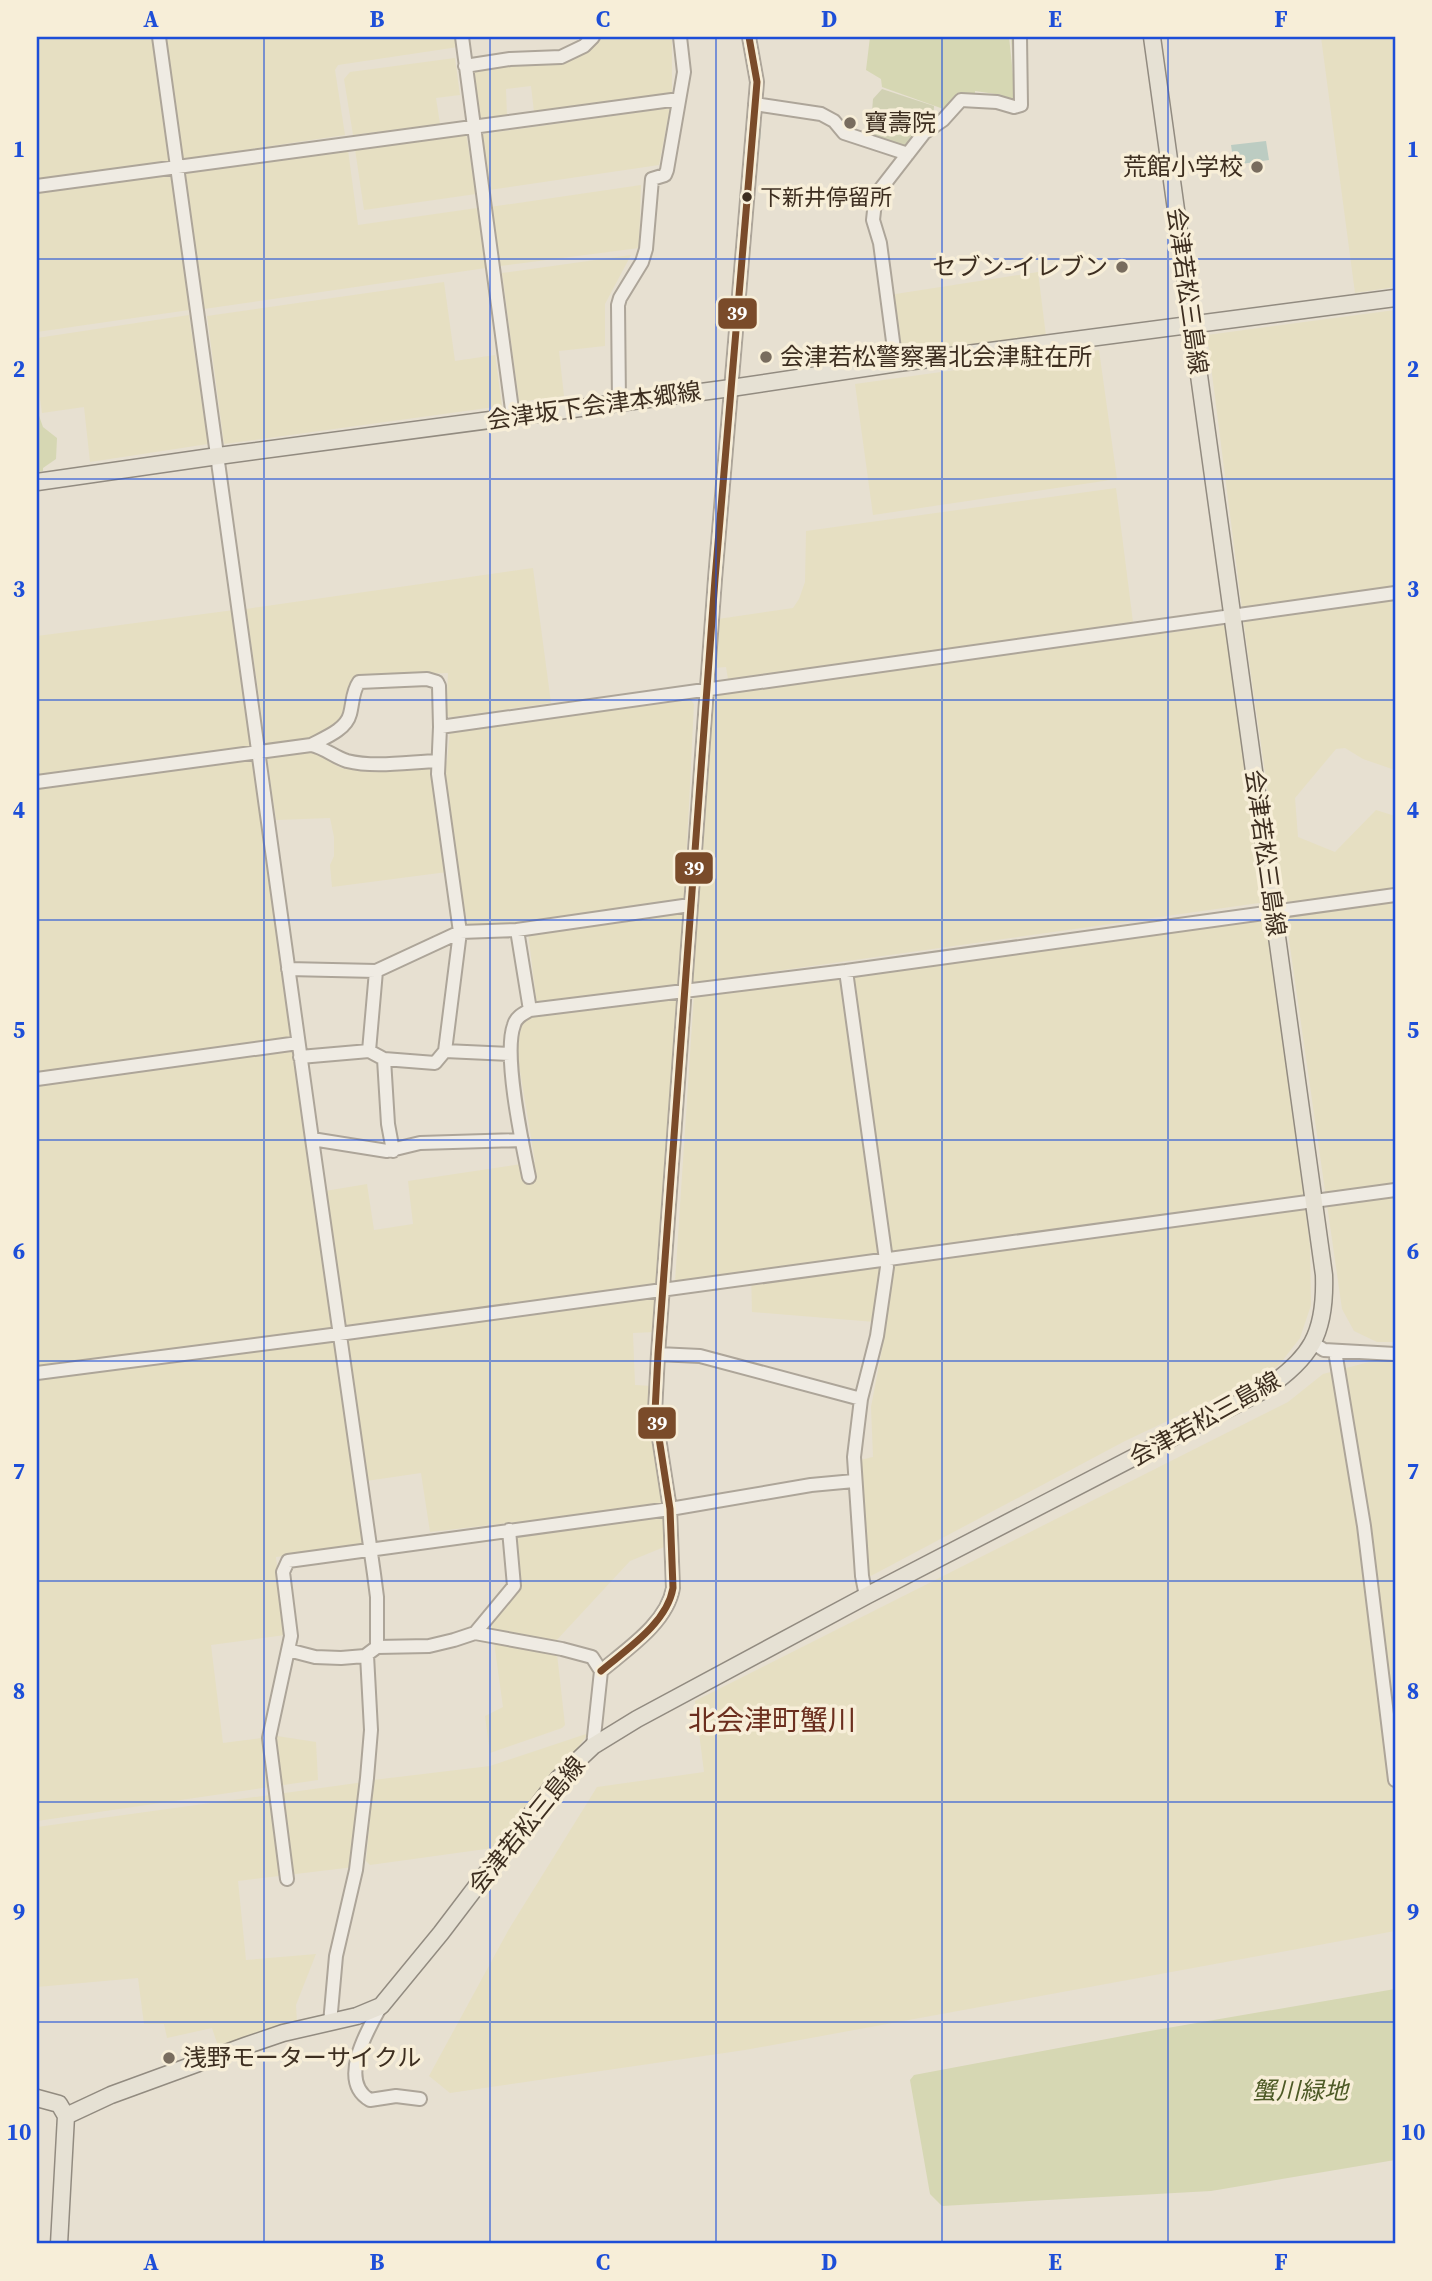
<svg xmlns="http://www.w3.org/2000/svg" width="1432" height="2281" viewBox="0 0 1432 2281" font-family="'Source Serif 4','Noto Sans JP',serif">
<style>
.farmland{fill:#e6dfc2}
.green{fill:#d6d7b3}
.cemetery{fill:#d1d1b3}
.water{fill:#bcccc2}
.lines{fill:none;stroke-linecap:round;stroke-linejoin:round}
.stream{stroke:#bcccc2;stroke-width:2.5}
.minor-casing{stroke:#ada599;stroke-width:16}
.major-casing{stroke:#928b80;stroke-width:19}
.minor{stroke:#efebe3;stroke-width:12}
.major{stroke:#e6e1d4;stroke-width:16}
.bus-1-casing{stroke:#f7eed8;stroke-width:12}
.bus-1{stroke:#7a4b2a;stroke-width:7}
.grid{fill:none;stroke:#1d4ed8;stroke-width:2;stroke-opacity:0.55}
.poi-dot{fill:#786c5e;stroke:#f7eed8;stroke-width:2.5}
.bus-dot{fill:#3d2e20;stroke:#f7eed8;stroke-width:2.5}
.labels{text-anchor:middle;stroke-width:7;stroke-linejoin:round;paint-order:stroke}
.bus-label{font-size:22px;fill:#3d2e20;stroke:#f7eed8;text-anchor:start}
.poi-label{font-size:24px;fill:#3d2e20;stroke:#f7eed8;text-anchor:start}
.street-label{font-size:24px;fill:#3d2e20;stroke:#f7eed8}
.park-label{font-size:24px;font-style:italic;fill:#4d5a26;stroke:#f7eed8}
.quarter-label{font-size:28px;fill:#6b2e1e;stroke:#f7eed8}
.line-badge{stroke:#f7eed8;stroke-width:2.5}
.badge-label{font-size:19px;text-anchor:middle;font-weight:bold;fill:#fff}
.neatline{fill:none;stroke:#1d4ed8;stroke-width:2.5}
.grid-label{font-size:23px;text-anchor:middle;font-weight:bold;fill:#1d4ed8}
</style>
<rect width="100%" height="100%" fill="#e7e0d1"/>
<path class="farmland" d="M62,37H153L171,161L37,180V40Z
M166,37H456L458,47L338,65L335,70L345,135L183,159Z
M601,37H672V93L534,112L531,86L506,89L507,116L479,119L472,70L498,65L560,62L585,53Z
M1321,37H1395V287L1355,293Z
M455,58L460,95L436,98L440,124L353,135L344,79L350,72Z
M670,108L659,165L489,190L483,134Z
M466,133L476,194L364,210L355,149Z
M348,150L358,225L477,208L486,268L204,309L185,173Z
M172,173L189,310L37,332V192Z
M641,185L639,248L500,266L490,207Z
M631,255L605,304V346L559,351L564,396L519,402L502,273Z
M1038,272L1046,336L898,355L889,295Z
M444,282L455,361L495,355L502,406L224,444L207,316Z
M1395,310V770L1363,759L1345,748L1336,749L1295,798L1298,837L1335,852L1376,810L1395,816V1342H1377L1354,1331L1342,1309L1246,640L1207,335Z
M189,315L208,444L90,462L84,407L42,413L37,378V338Z
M1099,350L1117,479L873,515L855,384Z
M1116,488L1133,622L728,679L726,667L715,668L718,619L793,608L799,599L805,582L806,531Z
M533,568L551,703L452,717L446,716L448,673L355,676L342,720L316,738L266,744L246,609Z
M234,610L252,746L37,776V636Z
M1226,625L1266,902L692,983L713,694Z
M691,700L694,704L680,985L658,1286L345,1329L325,1191L367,1184L374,1230L413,1224L408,1181L535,1162L517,1053L521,1026L526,1017L538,1014L527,924L503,927L468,925L457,871L443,767L447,760L450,732Z
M314,751L337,766L345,769L433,768L447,872L332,887L330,865L334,856V837L330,818L276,820L267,758Z
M255,758L293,1038L37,1074V787Z
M1268,919L1310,1245L1311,1305L1300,1338L1279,1365L1263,1376L1125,1441L867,1578L860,1460L873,1457L871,1407L887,1323L752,1312L751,1270L675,1282L694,994Z
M292,1050L297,1053L366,1545L276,1557L285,1635L211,1645L223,1743L277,1736L316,1742L318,1780L37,1821V1086Z
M659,1296L655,1332L633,1333L635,1385L651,1386L650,1414L663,1505L430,1532L421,1473L366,1481L346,1338Z
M1377,1360L1395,1361V1931L745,2050L450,2093L429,2076L509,1929L597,1787L704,1772L695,1701L1288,1402L1323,1374Z
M662,1516L666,1520L669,1545L630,1561L554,1643L492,1632L490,1626L521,1585L516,1538L519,1535Z
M494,1642L557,1654L565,1725L562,1728L490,1753L485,1716L503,1707Z
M589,1733L500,1847L370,1865L366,1861L373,1780L490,1766Z
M364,1782L354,1867L238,1881L246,1960L316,1954L296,2005L297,2023L219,2049L212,2028L167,2038L164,2024H144L138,1978L37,1987V1827Z"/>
<path class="green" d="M870,37H1009L1014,84L1011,37H1017L1020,104L1002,102V95L975,91V100L949,111L882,87L881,79L866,70Z
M37,410L43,427L57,438L56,459L43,468V471L37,472Z
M1395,1989V2160L1211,2191L942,2206L930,2194L910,2080L914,2075L1144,2032Z"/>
<path class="cemetery" d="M882,89L934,106L933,121L918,129L906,147L863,134L872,112L873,99Z"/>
<path class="water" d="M1266,141L1269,160L1234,165L1231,145Z"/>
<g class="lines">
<path class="stream" d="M759,139L760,125"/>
<defs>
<path id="minor" d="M159,37L312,1139L374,1574L377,1597V1647
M462,37L513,417
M465,66L510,59L561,57L584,46L593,37
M755,104L821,114L834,121L844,133L908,154
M37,186L679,99
M896,364L880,243L873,220L875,202L879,191L924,133L943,120L961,100L997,102L1014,107L1021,105L1020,37
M619,402L618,305L620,298L642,262L646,249L652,179L665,175L667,170L684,72L680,37
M440,727L1395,593
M311,745C324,738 346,730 350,714C353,703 352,692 359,682L427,679L437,682L439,686L440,727L438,774L460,932L445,1051L435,1063L384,1059L369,1051L376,971
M37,782L311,745C325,748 334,757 347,761C375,768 409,762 438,761
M517,930L530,1010
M288,969L376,971L460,932L517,930L690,905
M846,971L887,1267L877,1336L861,1399L854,1457L862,1576L866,1596
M445,1051L510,1054
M300,1057L369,1051
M384,1059L388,1124L393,1151
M37,1079L298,1043
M312,1139L387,1151L420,1143L522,1140
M529,1177C522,1143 503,1054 514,1025C516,1017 523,1014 530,1010L846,971L1395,895
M1313,1343L1324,1350L1395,1354
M1335,1351L1364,1526L1395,1780
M658,1354L700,1356L861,1399
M37,1373L339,1334L1395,1190
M475,1633L562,1649L592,1657L601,1671L593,1746
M288,1650L315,1657L341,1658L365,1656L377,1647L429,1646L454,1640L475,1633L514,1586L509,1530
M601,1671C627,1649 667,1623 673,1588L670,1509L655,1412L658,1354L715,579L757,82L749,37
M287,1879L269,1738L291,1636L283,1572L288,1561L670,1509L811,1485L854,1481
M381,2006C368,2029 337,2081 370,2100L396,2096L420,2099
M330,2023L336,1956L356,1870L367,1778L371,1730L367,1655"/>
<path id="major" d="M37,482L218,456L731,388L898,363L1395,298
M37,2098L59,2104L66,2116
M59,2244L66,2116L111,2095L245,2046L283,2033L357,2016L381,2006L441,1933L558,1779L593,1746L637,1719L866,1596L1262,1391C1311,1359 1326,1334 1324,1275L1152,37"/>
</defs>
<use href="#minor" class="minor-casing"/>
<use href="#major" class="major-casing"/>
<use href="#minor" class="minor"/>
<use href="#major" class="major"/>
<defs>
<path id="bus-1" d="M601,1671C627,1649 667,1623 673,1588L670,1509L655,1412L658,1354L715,579L757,82L749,37"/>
</defs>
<use href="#bus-1" class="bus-1-casing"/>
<use href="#bus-1" class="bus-1"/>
</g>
<path class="grid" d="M264,37V2244M490,37V2244M716,37V2244M942,37V2244M1168,37V2244M37,259H1395M37,479H1395M37,700H1395M37,920H1395M37,1140H1395M37,1361H1395M37,1581H1395M37,1802H1395M37,2022H1395"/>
<g class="poi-dot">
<circle cx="850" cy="123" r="7"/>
<circle cx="1257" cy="167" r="7"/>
<circle cx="1122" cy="267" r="7"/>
<circle cx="766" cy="357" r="7"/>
<circle cx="169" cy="2058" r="7"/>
</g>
<circle class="bus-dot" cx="747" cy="197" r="6"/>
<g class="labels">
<g class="bus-label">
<text x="760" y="205">下新井停留所</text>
</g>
<g class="poi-label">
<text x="864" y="131">寶壽院</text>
<text x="1243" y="175" text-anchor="end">荒館小学校</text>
<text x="1108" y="275" text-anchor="end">セブン-イレブン</text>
<text x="780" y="365">会津若松警察署北会津駐在所</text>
<text x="183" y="2066">浅野モーターサイクル</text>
</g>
<g class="street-label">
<text transform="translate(1187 291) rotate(82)" y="8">会津若松三島線</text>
<text transform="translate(594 406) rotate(-8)" y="8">会津坂下会津本郷線</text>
<text transform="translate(1265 853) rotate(82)" y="8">会津若松三島線</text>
<text transform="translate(1205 1419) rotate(-29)" y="8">会津若松三島線</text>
<text transform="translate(527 1825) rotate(-51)" y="8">会津若松三島線</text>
</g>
<g class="park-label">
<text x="1300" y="2099">蟹川緑地</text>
</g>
<g class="quarter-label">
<text x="772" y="1730">北会津町蟹川</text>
</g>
</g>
<g class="line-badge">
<rect x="717" y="297" width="41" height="33" rx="7" fill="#7a4b2a"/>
<rect x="674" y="851" width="40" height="34" rx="7" fill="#7a4b2a"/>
<rect x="637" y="1406" width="40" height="34" rx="7" fill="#7a4b2a"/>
</g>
<g class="badge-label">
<text x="737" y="320">39</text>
<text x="694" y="875">39</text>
<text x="657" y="1430">39</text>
</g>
<rect width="1432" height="2281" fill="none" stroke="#f7eed8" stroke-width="77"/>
<rect x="38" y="38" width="1356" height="2204" class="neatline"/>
<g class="grid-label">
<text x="151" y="27">A</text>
<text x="377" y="27">B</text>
<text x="603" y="27">C</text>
<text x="829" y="27">D</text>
<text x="1055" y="27">E</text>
<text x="1281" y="27">F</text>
<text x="19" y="157">1</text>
<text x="1413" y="157">1</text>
<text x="19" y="377">2</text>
<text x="1413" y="377">2</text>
<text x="19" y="597">3</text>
<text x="1413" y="597">3</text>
<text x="19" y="818">4</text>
<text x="1413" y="818">4</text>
<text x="19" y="1038">5</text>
<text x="1413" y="1038">5</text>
<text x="19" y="1259">6</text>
<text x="1413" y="1259">6</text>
<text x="19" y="1479">7</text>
<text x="1413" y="1479">7</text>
<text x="19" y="1699">8</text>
<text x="1413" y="1699">8</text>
<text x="19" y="1920">9</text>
<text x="1413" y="1920">9</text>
<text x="19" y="2140">10</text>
<text x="1413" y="2140">10</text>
<text x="151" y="2270">A</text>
<text x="377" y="2270">B</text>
<text x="603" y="2270">C</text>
<text x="829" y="2270">D</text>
<text x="1055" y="2270">E</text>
<text x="1281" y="2270">F</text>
</g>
</svg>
